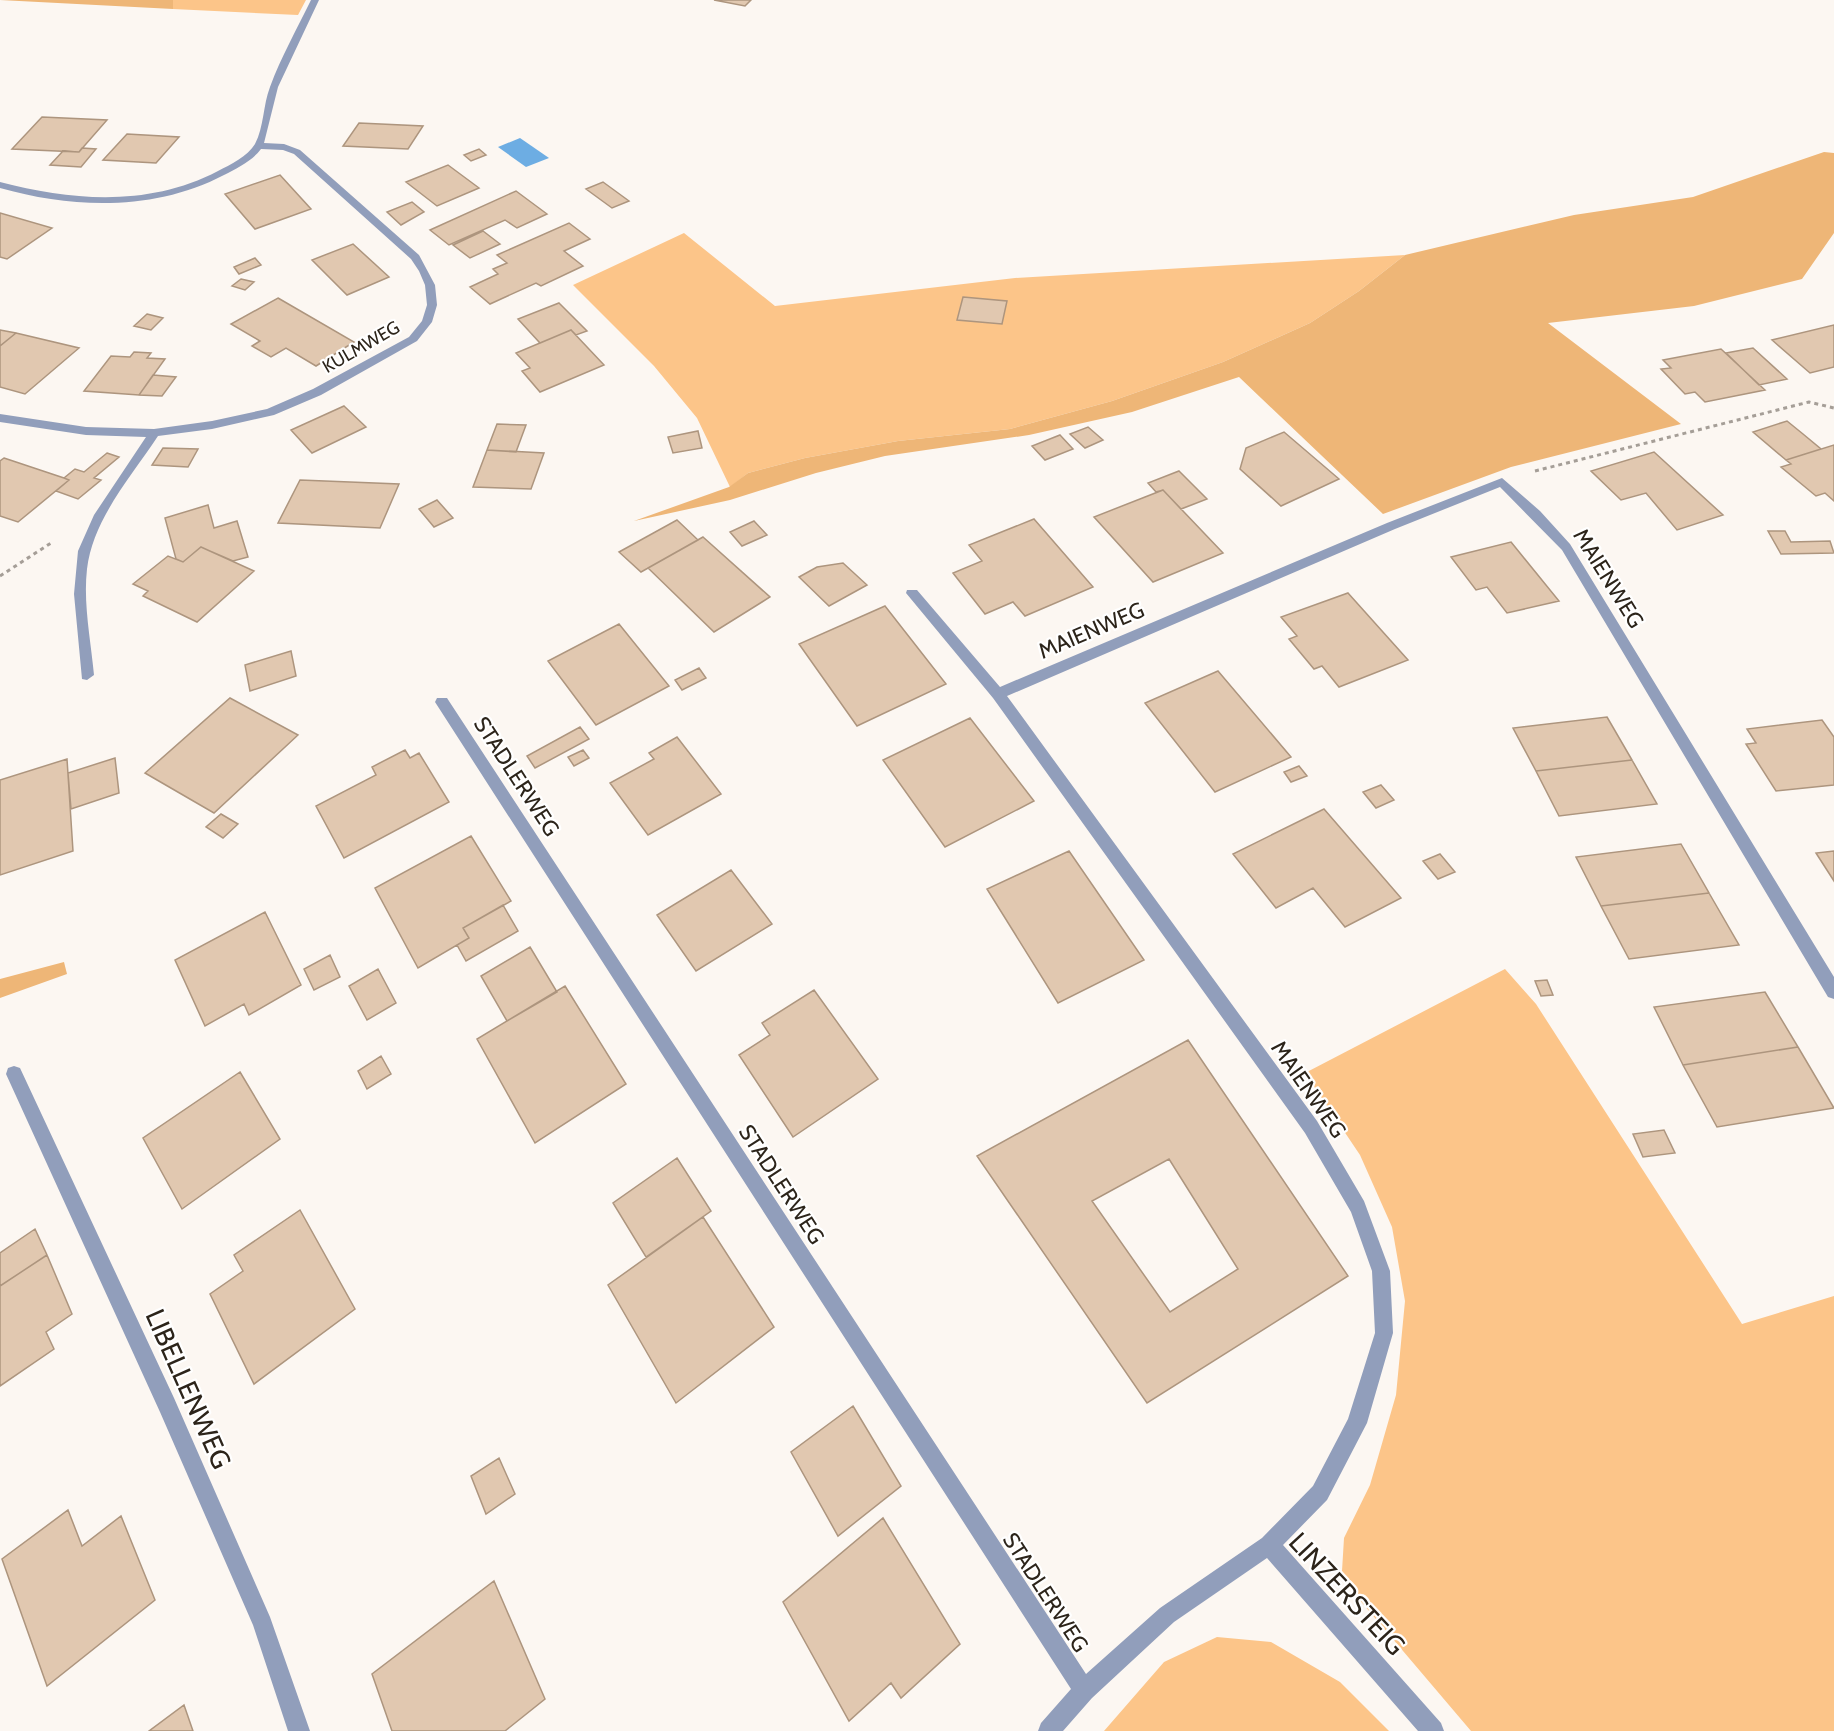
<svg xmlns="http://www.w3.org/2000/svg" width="1834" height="1731" viewBox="0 0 1834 1731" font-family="Cabin,sans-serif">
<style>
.green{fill:#fcc589}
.forest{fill:#eeb677}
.water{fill:#6dade3}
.building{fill:#e1c8b0;stroke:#ad957e;stroke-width:1.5;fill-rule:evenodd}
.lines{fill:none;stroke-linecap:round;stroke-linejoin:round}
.path{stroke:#a59e97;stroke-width:3;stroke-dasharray:4 4;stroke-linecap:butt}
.minor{fill:#919ebb;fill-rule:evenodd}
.labels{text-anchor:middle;stroke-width:4.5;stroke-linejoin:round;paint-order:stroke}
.far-street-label{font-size:18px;fill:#2c241a;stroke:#fff}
.street-label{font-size:22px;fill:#2c241a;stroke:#fff}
.near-street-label{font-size:27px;fill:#2c241a;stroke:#fff}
</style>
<rect width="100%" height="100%" fill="#fcf7f2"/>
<path class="green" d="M173,0H306L298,15L173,9Z
M684,233L775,306L1015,278L1405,255L1359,291L1310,323L1223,362L1112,401L1010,429L898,441L805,458L748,473L730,487L697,418L654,366L573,285Z
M1505,969L1536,1004L1742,1324L1834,1296V1731H1471L1358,1598L1342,1571L1344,1538L1370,1485L1396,1395L1405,1301L1392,1227L1360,1155L1305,1073Z
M1217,1637L1271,1642L1340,1682L1389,1731H1104L1164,1662Z"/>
<path class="forest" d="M0,0H173V9Z
M1824,152L1834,153V233L1802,279L1694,306L1548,323L1681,424L1511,467L1383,514L1239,377L1132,412L1029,435L885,456L816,473L730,500L634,521L729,487L748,473L805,458L898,441L1010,429L1112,401L1223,362L1310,323L1359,291L1405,255L1574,215L1693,197Z
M64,962L67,974L0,998V979Z"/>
<path class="water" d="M520,138L549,158L526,167L498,147Z"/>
<path class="building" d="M714,0H751L745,6Z
M42,117L107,120L79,152L12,149Z
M359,123L423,126L408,149L343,146Z
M127,134L179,137L156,163L103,160Z
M82,148L96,149L81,167L50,165L63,151L79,152Z
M479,149L486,155L471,161L464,155Z
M448,165L479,188L437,206L406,182Z
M280,175L311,209L255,229L225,194Z
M603,182L629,201L612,208L586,189Z
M516,191L547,214L517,228L505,220L449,245L430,230Z
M412,202L424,212L401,225L387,212Z
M0,213L52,228L7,259L0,257Z
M569,223L590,239L564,251L583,266L541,286L536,283L490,304L470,287L498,274L493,269L507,263L497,255Z
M483,231L500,244L470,258L453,245Z
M353,244L389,277L347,295L312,260Z
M255,258L261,265L239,274L234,267Z
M241,279L254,282L245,290L232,286Z
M963,297L1007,301L1002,324L957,320Z
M278,298L354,342L316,366L286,348L271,357L252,346L260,341L231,324Z
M559,303L587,331L576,335L571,330L540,343L518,319Z
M147,314L163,318L151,330L134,326Z
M1834,325V367L1810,373L1772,340Z
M0,330L16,333L0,346Z
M571,330L604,365L540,392L522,371L530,368L516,353Z
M16,333L79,348L25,394L0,387V346Z
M1753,348L1787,379L1759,385L1726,353Z
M1721,349L1765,390L1705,402L1695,392L1685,394L1661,369L1671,368L1663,360Z
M134,352L151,353L147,358L165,359L139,395L84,391L111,356L130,357Z
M153,375L176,377L162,396L139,395Z
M344,406L366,427L312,453L291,430Z
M1787,421L1803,434L1821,449L1786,460L1753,432Z
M497,424L526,425L516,452L487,450Z
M1088,427L1103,440L1085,448L1070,434Z
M698,431L702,448L673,453L668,437Z
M1284,432L1339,479L1281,506L1240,469L1246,448Z
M1060,435L1073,449L1045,460L1032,446Z
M1834,445V501L1825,493L1816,496L1781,467L1791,464L1786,460Z
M163,448L198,449L188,467L152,465Z
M487,450L544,453L531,489L473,487Z
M1654,452L1723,515L1677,530L1646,493L1621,500L1591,471Z
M107,453L119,457L94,478L101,480L78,499L56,491L69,480L64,478L75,469L84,472Z
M4,458L64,478L69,480L18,522L0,516V461Z
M1179,471L1207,499L1181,509L1163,490L1156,492L1148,483Z
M300,480L399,484L380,528L278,523Z
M1163,490L1223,553L1153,582L1094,517Z
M437,500L453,518L434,527L419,509Z
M208,505L214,528L237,521L248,557L233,561L201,547L183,562L176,559L165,518Z
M1034,519L1093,587L1025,616L1013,602L985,614L953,573L982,561L969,545Z
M677,520L698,540L641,572L619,552Z
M754,521L767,535L742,546L730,532Z
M1768,531H1785L1791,542L1830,541L1834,553L1781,554Z
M703,537L770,597L714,632L648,568Z
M1511,542L1559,601L1507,613L1487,587L1476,590L1451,557Z
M201,547L254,571L197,622L143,596L148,591L133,584L168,556L183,562Z
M843,563L867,585L829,606L799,577L817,567Z
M1348,593L1408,660L1339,687L1322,666L1314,669L1289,639L1297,636L1281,617Z
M885,606L946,684L857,726L799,644Z
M619,624L669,686L596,725L548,661Z
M291,651L296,676L250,691L245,665Z
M699,668L706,678L682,690L675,680Z
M1218,671L1291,757L1215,792L1145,703Z
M230,698L298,735L214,813L145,773Z
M1607,717L1632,760L1536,771L1513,728Z
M970,718L1034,801L945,847L883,760Z
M1822,720L1834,737V785L1776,791L1746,744L1756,743L1747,729Z
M580,727L589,739L535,768L527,756Z
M677,737L721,794L648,835L610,783L654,759L649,753Z
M405,750L410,758L419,753L449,802L344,858L316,806L376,775L372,767Z
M583,750L589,758L574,766L568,757Z
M115,758L119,793L71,809L68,773Z
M67,759L73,851L0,875V780Z
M1632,760L1657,804L1559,816L1536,771Z
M1299,766L1307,776L1291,782L1284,772Z
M1381,785L1394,800L1376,808L1363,792Z
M1324,809L1401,898L1345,927L1313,888L1276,908L1233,854Z
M221,814L238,824L223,838L206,827Z
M471,836L511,901L463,928L469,938L418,968L375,888Z
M1681,844L1709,893L1601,906L1576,857Z
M1069,851L1144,960L1058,1003L987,889Z
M1834,851V881L1816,853Z
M1440,854L1455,872L1438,879L1423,861Z
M731,870L772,924L696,971L657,915Z
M1709,893L1739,945L1629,959L1601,906Z
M503,905L518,931L466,961L457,945L469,938L463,928Z
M265,912L301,985L249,1015L244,1004L205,1026L175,960Z
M530,947L557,992L507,1021L481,976Z
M330,955L340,977L314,990L304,969Z
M378,969L396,1003L367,1020L349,986Z
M1547,980L1553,995L1541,996L1535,981Z
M565,986L626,1084L535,1143L477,1039Z
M814,990L878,1079L793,1137L739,1055L770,1035L762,1023Z
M1765,992L1798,1047L1683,1065L1654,1007Z
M1188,1040L1348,1276L1147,1403L977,1156ZM1169,1159L1238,1269L1170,1312L1092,1201Z
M1798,1047L1834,1108L1717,1127L1683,1065Z
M381,1056L391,1074L367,1089L358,1071Z
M240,1072L280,1139L182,1209L143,1138Z
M1664,1130L1675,1153L1643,1157L1633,1134Z
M677,1158L711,1211L646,1257L613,1203Z
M300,1210L355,1309L254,1384L210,1294L243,1271L234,1255Z
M703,1217L774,1327L676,1403L608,1285Z
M35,1229L47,1255L0,1286V1253Z
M47,1255L72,1314L46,1332L54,1349L0,1386V1286Z
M853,1406L901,1486L838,1536L791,1452Z
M499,1458L515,1494L486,1514L471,1476Z
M68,1510L82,1546L121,1516L155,1600L47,1686L2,1559Z
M883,1518L960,1644L901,1698L891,1683L849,1721L783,1602Z
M494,1581L545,1699L505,1731H392L372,1674Z
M184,1705L193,1731H149Z"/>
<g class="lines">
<path class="path" d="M1535,471L1809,402L1834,408
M0,576L51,543"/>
<path class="minor" d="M311,0H319L278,87L264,143L284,144L300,150L419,255L435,285L437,305L432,322L417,341L321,395L274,415L212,429L158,436C131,477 93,519 87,569C83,604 91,641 94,675L87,680L82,679L74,594L78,551L94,515L146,437L86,435L0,422V414L86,427L154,429L212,421L267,409L313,389L409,337L422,321L427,305L425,285L419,271L411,259L294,154L283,150L261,149C252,161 237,168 224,175C155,211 74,209 0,188V182C73,201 149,207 218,171C230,165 248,156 255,144C264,127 263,105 270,87C281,57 297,29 311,0Z
M1502,478L1540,511L1570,544L1834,977V999L1828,997L1562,550L1500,487L1395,529L1007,696L1317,1121L1364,1201L1390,1271L1393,1333L1367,1423L1327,1500L1283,1545L1441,1723L1444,1731H1418L1267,1558L1174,1622L1092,1698L1063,1731H1038L1041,1723L1071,1689L435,702L437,698H447L1086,1674L1160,1608L1262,1538L1313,1486L1348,1419L1375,1333L1372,1271L1351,1212L1305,1133L993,698L906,593L907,590H917L1000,687L1387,523Z
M14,1066L20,1068L174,1398L270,1617L310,1731H288L253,1625L160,1412L6,1074L8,1068Z"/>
</g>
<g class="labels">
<g class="far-street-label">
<text transform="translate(361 347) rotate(-30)" y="6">KULMWEG</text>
</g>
<g class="street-label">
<text transform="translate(1609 578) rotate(58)" y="8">MAIENWEG</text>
<text transform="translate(1091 630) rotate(-23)" y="8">MAIENWEG</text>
<text transform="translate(517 776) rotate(57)" y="8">STADLERWEG</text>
<text transform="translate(1309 1089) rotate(55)" y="8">MAIENWEG</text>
<text transform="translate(782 1184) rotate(57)" y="8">STADLERWEG</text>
<text transform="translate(1046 1592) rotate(57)" y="8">STADLERWEG</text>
</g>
<g class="near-street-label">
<text transform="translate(188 1389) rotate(66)" y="9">LIBELLENWEG</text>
<text transform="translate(1347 1594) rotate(47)" y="9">LINZERSTEIG</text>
</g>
</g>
</svg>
